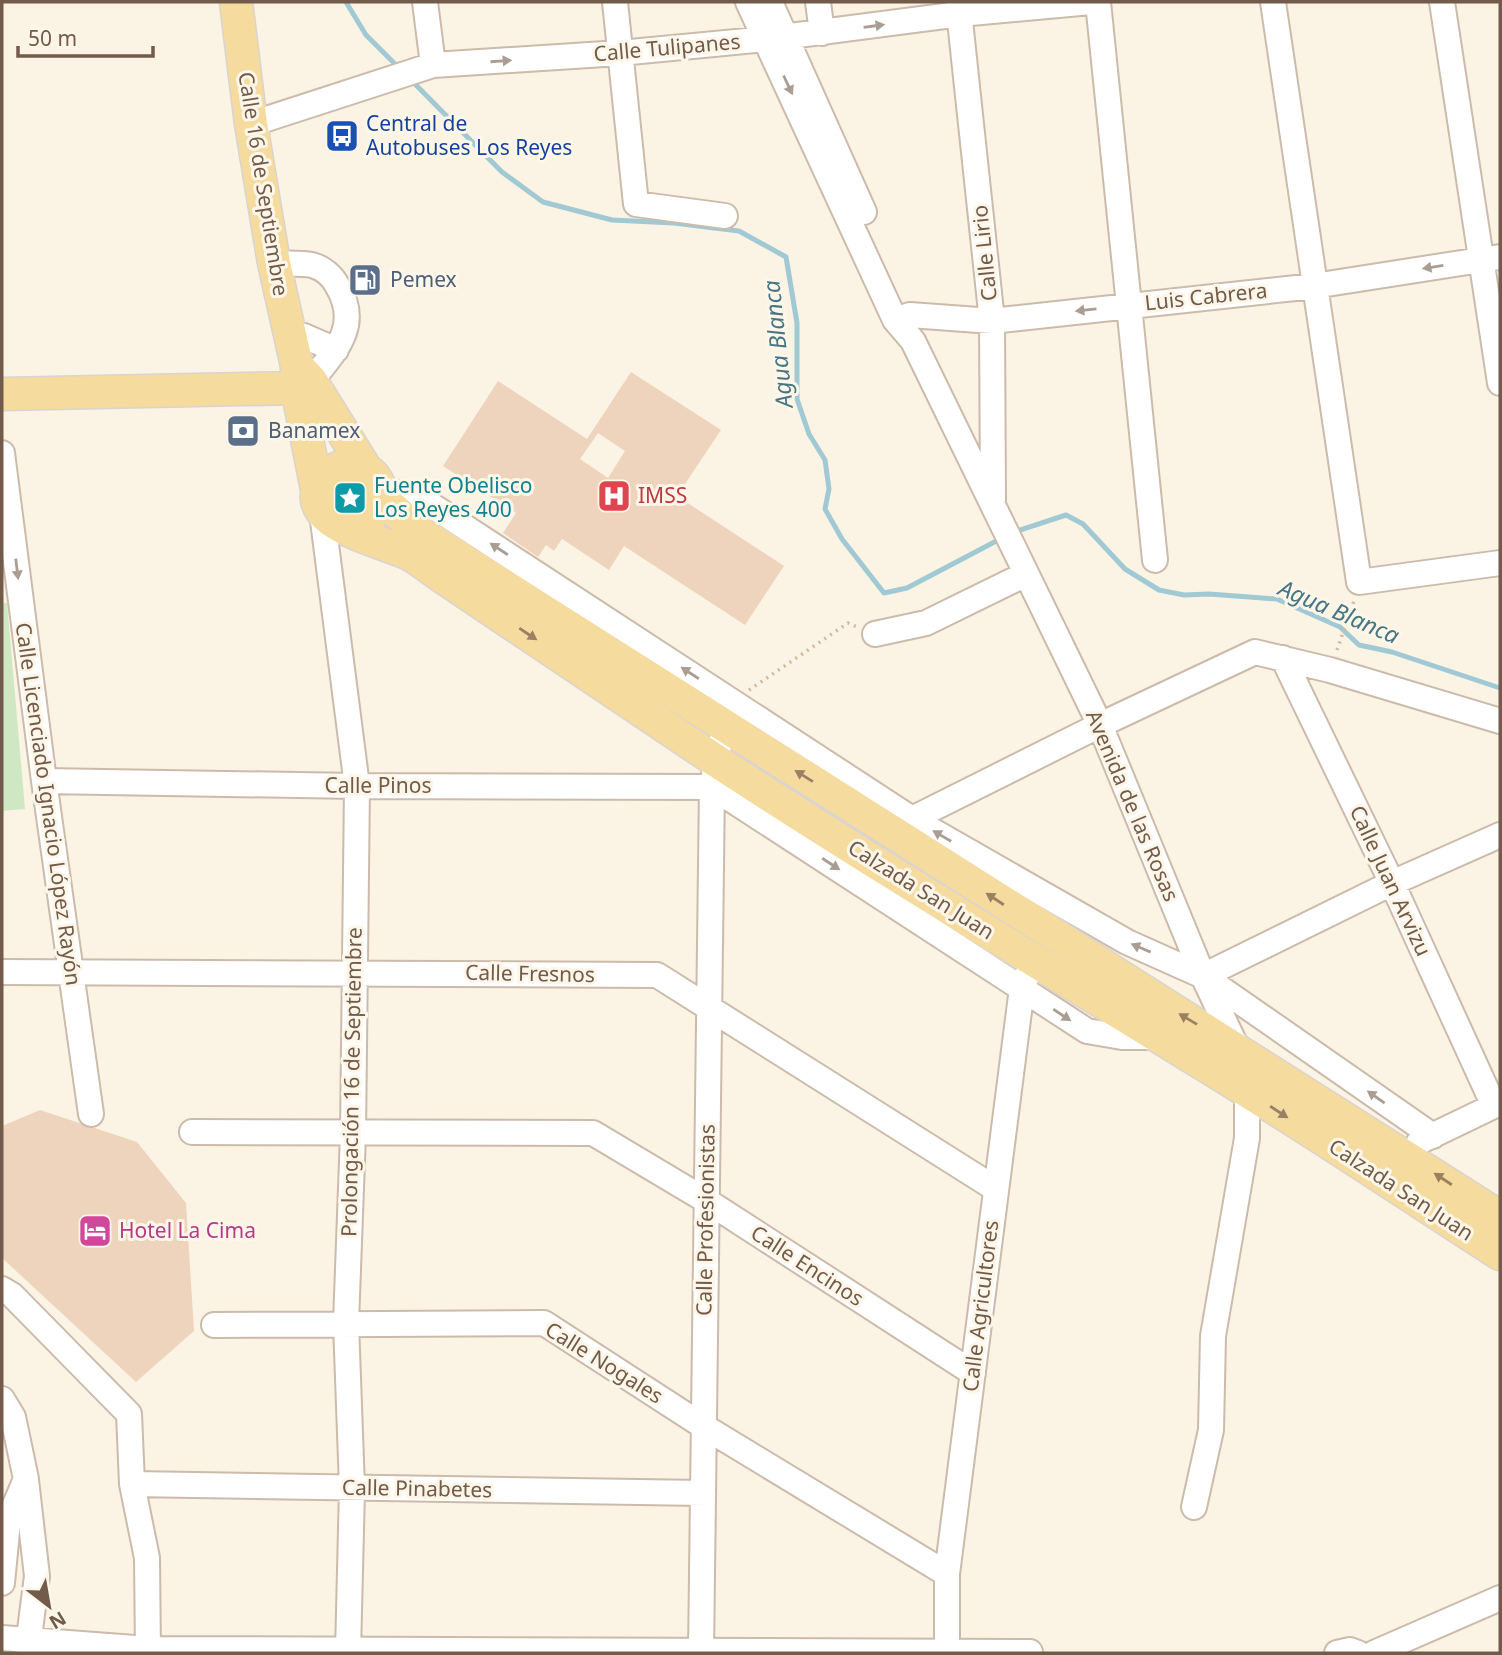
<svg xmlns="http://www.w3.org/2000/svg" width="1502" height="1655" viewBox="0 0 1502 1655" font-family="'Noto Sans',sans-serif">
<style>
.green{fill:#d0e7c3}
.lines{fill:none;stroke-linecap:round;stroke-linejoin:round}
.stream{stroke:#a0c9d4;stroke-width:5}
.building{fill:#efd4bd;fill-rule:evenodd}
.minor-casing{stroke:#ccbbab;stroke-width:28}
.major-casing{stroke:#dad4d0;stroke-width:35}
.path{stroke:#d3b7a0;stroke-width:3.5;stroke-dasharray:2 5;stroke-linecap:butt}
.minor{stroke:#fff;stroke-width:24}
.major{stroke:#f6db9f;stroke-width:32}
.oneway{fill:#aa9d93}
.oneway2{fill:#9a8164}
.labels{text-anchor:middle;stroke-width:6;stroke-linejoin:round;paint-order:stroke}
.street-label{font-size:21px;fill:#725b4b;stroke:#fef7e9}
.transit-label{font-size:21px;fill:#164399;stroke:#fef7e9;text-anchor:start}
.service-label{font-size:21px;fill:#4e5e75;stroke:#fef7e9;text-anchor:start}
.culture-label{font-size:21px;fill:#0d838f;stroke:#fef7e9;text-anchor:start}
.health-label{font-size:21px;fill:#be3a42;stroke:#fef7e9;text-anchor:start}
.hotel-label{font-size:21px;fill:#b23c85;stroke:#fef7e9;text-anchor:start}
.water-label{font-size:23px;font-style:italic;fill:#467684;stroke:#fef7e9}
</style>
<rect width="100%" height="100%" fill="#fbf3e4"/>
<path class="green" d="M2,603H7L25,809L2,811Z"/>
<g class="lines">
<path class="stream" d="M346,2L366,35L398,67
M410,79L502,172L543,202L612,220L674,223L739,231L786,257L797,323V399L809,434L825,460L829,489L825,509L842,539L884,593L907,588L1002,538
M1014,532L1066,515L1083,524L1125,569L1159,590L1184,595L1209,594L1277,599L1340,627L1359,645L1392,652L1500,688"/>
</g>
<path class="building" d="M631,372L721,430L677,496L784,566L745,625L624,546L609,570L562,539L554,551L546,545L538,557L503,533L516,513L443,466L498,381L587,439ZM598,433L625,451L608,478L580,459Z
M40,1110L137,1142L186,1203L194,1331L136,1382L2,1258V1126Z"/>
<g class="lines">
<defs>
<path id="minor" d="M425,2L433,65
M615,2L636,204L725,216
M748,2L895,320L913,341L1100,725L1203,976L1237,1048L1247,1091V1138L1213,1336L1211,1430L1194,1507
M770,2L864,212
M818,2L822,33
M958,2L992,321L993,500
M1098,2L1155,560
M1273,2L1359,582L1500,563
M1442,2L1500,383
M251,124L433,65L620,53L767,39L960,14L1091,2
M274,263C286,264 300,263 312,265C323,268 332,276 337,285C361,325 337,349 311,381
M895,320L910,315L992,321L1314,286L1500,257
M304,336L336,350
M2,453L44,781L91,1114
M379,487L428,503L912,819L1127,942L1203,976L1433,1136
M322,513L357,786L353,1134L346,1323L352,1488L348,1653
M875,634L926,623L1026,574
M1283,658L1392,883L1494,1106
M44,781L357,786L712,787
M712,787L1087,1031L1122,1037H1158
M906,828L912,819L1100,725L1255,652L1330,670L1500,721
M2,972L657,975L996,1189
M1203,976L1392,883L1500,835
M192,1132L593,1133L707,1201L973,1373
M1419,1142L1500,1103
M2,1289L12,1295L129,1414L132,1484L147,1558L148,1653
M214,1325L544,1323L703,1426L947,1574
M2,1399L13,1417L26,1479L8,1521L2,1583
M26,1480L37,1576L27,1653
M132,1484L703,1493
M2,1638L148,1649L1030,1652
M701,1653L712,787L719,745
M947,1653V1574L1022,988L1033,961
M1337,1653L1350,1650L1358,1653
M1374,1653L1500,1598"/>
<path id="major" d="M236,2L251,124L274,263L297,366V388L318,495
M298,367L311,381L367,471
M2,394L297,388L311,381
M381,498L419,532L1500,1217
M342,527C388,527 394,470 352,466C342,465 330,470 324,478C290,524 384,541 409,554C420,560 431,569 441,576C533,637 623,699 715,760C888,873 1066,979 1242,1088C1329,1141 1414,1199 1500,1254"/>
</defs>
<use href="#minor" class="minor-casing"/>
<use href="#major" class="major-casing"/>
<path class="path" d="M1337,650L1354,601
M749,690L848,623L857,627"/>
<use href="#minor" class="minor"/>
<use href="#major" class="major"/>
</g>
<defs><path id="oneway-solid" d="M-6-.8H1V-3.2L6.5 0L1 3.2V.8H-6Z" transform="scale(1.75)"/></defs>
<g class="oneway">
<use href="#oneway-solid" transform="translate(874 26) rotate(-8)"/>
<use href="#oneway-solid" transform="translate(501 61) rotate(-4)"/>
<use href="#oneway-solid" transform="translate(788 85) rotate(65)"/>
<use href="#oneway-solid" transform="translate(1433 267) rotate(171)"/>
<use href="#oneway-solid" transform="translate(1086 310) rotate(174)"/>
<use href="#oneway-solid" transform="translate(499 549) rotate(-147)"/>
<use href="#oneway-solid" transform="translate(17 569) rotate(83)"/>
<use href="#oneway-solid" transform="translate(690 673) rotate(-147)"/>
<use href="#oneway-solid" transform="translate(942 836) rotate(-150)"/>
<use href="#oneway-solid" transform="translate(831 864) rotate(33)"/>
<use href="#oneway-solid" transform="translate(1141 948) rotate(-157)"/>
<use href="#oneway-solid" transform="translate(1062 1015) rotate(34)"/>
<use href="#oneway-solid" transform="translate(1376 1097) rotate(-145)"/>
</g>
<g class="oneway2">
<use href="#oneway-solid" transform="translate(528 634) rotate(34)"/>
<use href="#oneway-solid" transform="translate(804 776) rotate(-148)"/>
<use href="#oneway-solid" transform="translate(995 899) rotate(-147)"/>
<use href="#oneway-solid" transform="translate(1188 1019) rotate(-149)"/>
<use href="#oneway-solid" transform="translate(1279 1112) rotate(33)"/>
<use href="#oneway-solid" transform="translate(1443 1179) rotate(-147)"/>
</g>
<defs>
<symbol id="bus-square" viewBox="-11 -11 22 22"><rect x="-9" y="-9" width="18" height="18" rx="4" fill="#1a4fb4" stroke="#fef7e9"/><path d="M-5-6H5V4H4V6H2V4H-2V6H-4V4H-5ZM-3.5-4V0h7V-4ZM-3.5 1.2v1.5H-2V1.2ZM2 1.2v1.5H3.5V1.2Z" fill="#fff"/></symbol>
<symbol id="fuel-square" viewBox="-11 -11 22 22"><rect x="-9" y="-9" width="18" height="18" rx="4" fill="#5c6f8a" stroke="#fef7e9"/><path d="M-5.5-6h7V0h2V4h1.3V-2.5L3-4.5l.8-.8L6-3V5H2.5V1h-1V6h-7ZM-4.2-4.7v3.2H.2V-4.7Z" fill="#fff"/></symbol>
<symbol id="bank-square" viewBox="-11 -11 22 22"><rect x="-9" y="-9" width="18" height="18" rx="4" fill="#5c6f8a" stroke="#fef7e9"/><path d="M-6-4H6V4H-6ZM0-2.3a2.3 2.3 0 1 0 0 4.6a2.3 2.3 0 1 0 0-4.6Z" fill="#fff"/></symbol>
<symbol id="hospital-square" viewBox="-11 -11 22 22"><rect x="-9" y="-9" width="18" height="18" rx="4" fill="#e0444e" stroke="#fef7e9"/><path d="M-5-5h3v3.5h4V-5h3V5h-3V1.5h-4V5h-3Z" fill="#fff"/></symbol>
<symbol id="sight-square" viewBox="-11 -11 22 22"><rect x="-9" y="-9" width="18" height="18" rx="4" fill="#0f9aa8" stroke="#fef7e9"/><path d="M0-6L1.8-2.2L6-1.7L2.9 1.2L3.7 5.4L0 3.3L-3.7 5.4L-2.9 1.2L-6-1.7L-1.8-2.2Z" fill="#fff"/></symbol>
<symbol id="hotel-square" viewBox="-11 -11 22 22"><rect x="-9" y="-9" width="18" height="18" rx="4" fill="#d1479c" stroke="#fef7e9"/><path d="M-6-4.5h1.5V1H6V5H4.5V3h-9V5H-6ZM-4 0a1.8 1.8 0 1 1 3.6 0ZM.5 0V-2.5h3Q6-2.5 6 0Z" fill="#fff"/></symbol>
</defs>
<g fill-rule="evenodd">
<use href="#bus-square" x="323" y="117" width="38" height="38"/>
<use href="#fuel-square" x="346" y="261" width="38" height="38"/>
<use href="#bank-square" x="224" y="412" width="38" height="38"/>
<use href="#hospital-square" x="595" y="477" width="38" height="38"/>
<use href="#sight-square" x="331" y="479" width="38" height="38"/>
<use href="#hotel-square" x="76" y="1212" width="38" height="38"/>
</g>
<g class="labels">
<g class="street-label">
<text transform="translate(667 48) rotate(-5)" y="7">Calle Tulipanes</text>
<text transform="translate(263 184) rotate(81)" y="7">Calle 16 de Septiembre</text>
<text transform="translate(985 253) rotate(-96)" y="7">Calle Lirio</text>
<text transform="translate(1206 297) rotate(-6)" y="7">Luis Cabrera</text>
<text x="378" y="793">Calle Pinos</text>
<text transform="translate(48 804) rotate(82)" y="7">Calle Licenciado Ignacio López Rayón</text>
<text transform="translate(1132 806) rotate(67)" y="7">Avenida de las Rosas</text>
<text transform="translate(1390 881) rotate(65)" y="7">Calle Juan Arvizu</text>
<text transform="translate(921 890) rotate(32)" y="7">Calzada San Juan</text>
<text transform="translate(530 974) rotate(1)" y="7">Calle Fresnos</text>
<text transform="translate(352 1082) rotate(-89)" y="7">Prolongación 16 de Septiembre</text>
<text transform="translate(1401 1190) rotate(33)" y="7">Calzada San Juan</text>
<text transform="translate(706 1220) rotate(-89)" y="7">Calle Profesionistas</text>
<text transform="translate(807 1266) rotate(33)" y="7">Calle Encinos</text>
<text transform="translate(981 1306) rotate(-83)" y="7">Calle Agricultores</text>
<text transform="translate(604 1363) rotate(32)" y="7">Calle Nogales</text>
<text transform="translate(417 1489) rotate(1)" y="7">Calle Pinabetes</text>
</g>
<g class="transit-label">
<text x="366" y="131">Central de<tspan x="366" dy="24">Autobuses Los Reyes</tspan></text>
</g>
<g class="service-label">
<text x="390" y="287">Pemex</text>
<text x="268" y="438">Banamex</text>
</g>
<g class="culture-label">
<text x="374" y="493">Fuente Obelisco<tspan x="374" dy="24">Los Reyes 400</tspan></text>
</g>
<g class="health-label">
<text x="638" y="503">IMSS</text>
</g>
<g class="hotel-label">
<text x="119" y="1238">Hotel La Cima</text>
</g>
<g class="water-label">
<text transform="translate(778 344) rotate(-96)" y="8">Agua Blanca</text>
<text transform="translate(1339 612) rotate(23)" y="8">Agua Blanca</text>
</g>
</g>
<rect width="1502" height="1655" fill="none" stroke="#725b4b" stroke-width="7"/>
<g transform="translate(49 1606) rotate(149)" stroke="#fef7e9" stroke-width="5" paint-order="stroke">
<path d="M0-5L12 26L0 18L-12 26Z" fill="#725b4b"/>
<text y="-10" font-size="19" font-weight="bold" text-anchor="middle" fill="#725b4b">N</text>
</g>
<path d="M18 46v10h135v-10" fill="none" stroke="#725b4b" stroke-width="3.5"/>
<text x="28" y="46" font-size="21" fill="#725b4b" stroke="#fef7e9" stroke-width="5" paint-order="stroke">50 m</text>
</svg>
